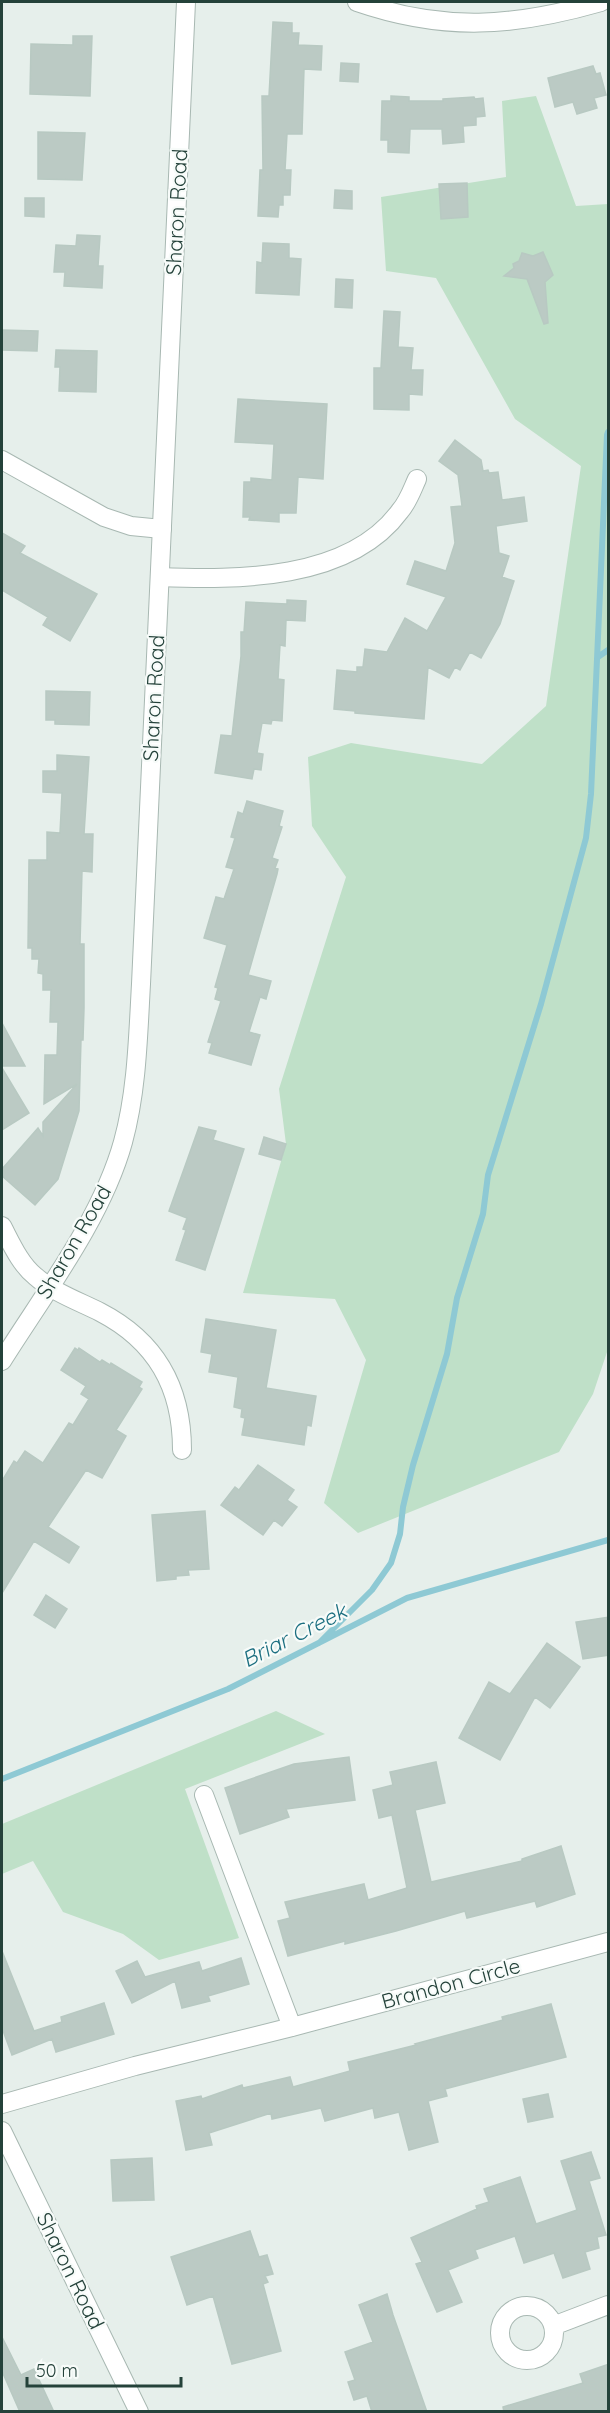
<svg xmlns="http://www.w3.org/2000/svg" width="610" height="2413" viewBox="0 0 610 2413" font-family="Quicksand,sans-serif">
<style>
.green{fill:#bfe0c8}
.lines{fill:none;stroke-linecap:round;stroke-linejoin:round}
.stream{stroke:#8ec9d4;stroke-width:6}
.building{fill:#bbcac4;stroke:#b8c9c2;stroke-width:1.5}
.minor-casing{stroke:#a8b8b2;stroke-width:20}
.tertiary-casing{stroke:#a8b8b2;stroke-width:20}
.minor{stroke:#fff;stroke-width:18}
.tertiary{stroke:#fff;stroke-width:18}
.labels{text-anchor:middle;stroke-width:4.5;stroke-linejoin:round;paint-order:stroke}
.street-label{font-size:21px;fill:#24423a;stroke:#f7fbf9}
.water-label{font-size:22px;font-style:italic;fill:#1c6f80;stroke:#f7fbf9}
</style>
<rect width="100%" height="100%" fill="#e6efeb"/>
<path class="green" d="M536,96L576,206L608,204V1349L593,1394L559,1452L358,1533L324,1503L366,1360L335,1299L243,1293L286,1144L279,1089L346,877L312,826L308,757L351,743L482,764L546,706L581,466L515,419L436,278L386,271L381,197L506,177L502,101Z
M276,1711L325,1734L185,1789L239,1938L159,1960L123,1934L63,1912L33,1861L2,1874V1824Z"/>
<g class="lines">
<path class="stream" d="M598,657L608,650
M319,1643L372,1590L391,1563L400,1534L403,1507L413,1465L447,1354L457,1298L483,1214L488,1175L541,1004L586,838L591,794L607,435L608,432
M2,1779L228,1689L407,1598L608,1540"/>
</g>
<path class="building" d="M273,22L292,23V33H299L298,45L322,46L321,70L304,69L302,134H287L285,170H291L290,195H283V205H279L278,217L258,216L260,170H263L262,96H269Z
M73,36H92L90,96L30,94L31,44L73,45Z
M341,63L359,64L358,82L340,81Z
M593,66L596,74L600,73L606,95L594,98L597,108L577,114L573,102L555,107L548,78Z
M391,96L409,97V101H443V99L474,97L475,99L483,98L485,116L476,117V125L463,126L464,142L443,144L442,129H410L409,153L388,152V140H381L382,101H391Z
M38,132L85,133L82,180L38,179Z
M467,183L468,217L441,219L439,184Z
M335,190L352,191V209L334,208Z
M25,198H44V217L25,216Z
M77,235L100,236L98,266H103L102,288L64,286L65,272H54L56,245L76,246Z
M263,243L289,244V258L301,259L299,295L256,293L257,262L262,263Z
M543,252L553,275L545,282L548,323L544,324L527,279L504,276L514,268L513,264L519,261L522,253L533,256Z
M336,279L353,280L352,308L335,307Z
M384,311L400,312L398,347L413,348L411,370H423L422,395L409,394V410L374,409V368H381Z
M2,330L38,331L37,351L2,350Z
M56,350L97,351L96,392L59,391L60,367H55Z
M238,399L327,404L323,479L298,477L296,513H279V522L249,520L250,517H243L244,482H251V478L272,480L274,444L235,442Z
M455,440L481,460L483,471L488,470L489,473L498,472L502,500L524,497L527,521L496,526L499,553L509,556L502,577L514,581L500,624L481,658L470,652L460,670L455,667L449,678L428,667L424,719L355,713V711L334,709L337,670L357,672V667H363L365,649L387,652L405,618L427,631L446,597L407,584L415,561L446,571L455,543L451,507L462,506L458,475L439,461Z
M2,533L25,546L20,553L97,594L70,641L43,625L48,617L2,590Z
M287,600L306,601L305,621L286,620L285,646L280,645L278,679L284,680L282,721L272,720L271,724L262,723L257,753L263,754L261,770L254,769L252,779L215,773L221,735L232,736L241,656V632H244L246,602L287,604Z
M46,691L90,692L89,725L55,724V720H46Z
M57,755L89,757L84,834H93L92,872L82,871L80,944H84V1008L83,1040H81L79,1111L58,1179L35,1205L2,1176V1169L38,1128L43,1136V1122L77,1084L44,1104L45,1055H57L58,1022H50L51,990H43V974L38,973L39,959H32V948H28L29,860H47V832L60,833L62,793L43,792V771H57Z
M247,801L283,811L279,826L282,827L272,858L278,860L275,868L278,869L277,874L248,975L271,981L266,999L260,997L249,1032L260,1035L251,1065L209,1053L212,1043L208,1042L221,1001L215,999L218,988L215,987L227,945L204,938L216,897L224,899L234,869L226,867L235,838L231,837L238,812L243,814Z
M2,1023L25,1066H2Z
M2,1068L29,1113L2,1130Z
M199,1127L216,1131L213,1140L244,1149L205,1270L176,1260L186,1230L183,1229L187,1218L169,1211Z
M264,1137L286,1144L281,1160L259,1154Z
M206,1319L276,1330L266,1388L316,1396L311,1426L307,1425L304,1445L242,1435L245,1418L241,1417L242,1409L234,1407L238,1377L209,1372L212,1354L201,1352Z
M75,1348L78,1350L79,1348L100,1362L102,1360L110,1365L111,1363L142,1382L139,1387L142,1389L116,1430L126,1436L102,1478L86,1470L48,1527L79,1547L69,1563L34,1541L2,1593V1481L14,1461L17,1463L25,1451L43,1463L69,1423L73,1425L89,1399L81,1394L86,1386L61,1370Z
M258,1465L294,1490L287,1500L297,1507L282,1526L274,1520L263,1535L221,1505L235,1487L239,1490Z
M205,1511L209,1569L188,1570L189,1575L176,1576V1579L157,1581L152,1515Z
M46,1595L67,1609L55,1628L34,1615Z
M609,1617V1655L583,1659L576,1622Z
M547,1643L580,1667L550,1708L535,1697L500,1760L459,1738L489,1682L510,1694Z
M349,1757L355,1800L286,1809L289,1817L240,1834L225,1788L294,1764Z
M436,1762L445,1803L415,1810L431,1882L522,1861V1859L561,1846L575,1894L537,1907L535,1901L467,1918L465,1911L396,1931L345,1944V1941L288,1956L278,1921L290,1918L285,1902L364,1884L368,1900L407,1888L392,1815L379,1818L373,1790L393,1785L390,1772Z
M2,1951L34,2031L62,2022L61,2017L104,2003L114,2034L56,2052L52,2039L12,2055L2,2028Z
M241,1958L249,1984L208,1996L210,2001L182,2008L175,1981L132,2003L116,1971L137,1961L145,1977L199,1962L202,1971Z
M551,2004L566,2057L445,2089L447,2096L428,2101L438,2142L409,2150L399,2112L375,2118L373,2108L325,2121L321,2108L272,2119L271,2113L209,2133L212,2145L186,2150L176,2101L201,2096L202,2099L242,2085L243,2088L290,2077L293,2087L350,2071L348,2062L416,2045L415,2044L503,2020L502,2017Z
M548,2094L553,2117L528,2122L523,2099Z
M591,2152L600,2178L589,2181L606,2235L597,2237L599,2248L585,2252L590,2269L563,2278L554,2253L524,2263L515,2236L475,2250L478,2258L448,2270L462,2302L437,2312L416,2264L422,2262L411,2238L477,2209L476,2206L489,2202L484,2189L520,2177L536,2224L577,2210L561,2161Z
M152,2158L154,2200L113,2201L111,2160Z
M250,2231L259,2257L267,2255L273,2274L265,2276L268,2282L263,2284L281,2351L232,2364L213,2296L187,2305L171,2257Z
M387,2294L393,2315L427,2412H372L367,2396L354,2400L348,2382L355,2380L345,2352L373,2342L359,2305Z
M2,2337L21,2375L34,2369L54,2412H20L2,2371Z
M609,2364V2412H504L503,2407L583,2383L580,2374Z"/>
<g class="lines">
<defs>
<path id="minor" d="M357,2C444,32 514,27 601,2
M2,460L104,517L131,526L162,529
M160,577C236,580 349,581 400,511C408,502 412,490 417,479
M2,1226C11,1243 20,1264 35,1276C53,1292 78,1301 100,1312C156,1341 182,1387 182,1450
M204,1795L292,2027
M2,2104L135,2066L292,2027L608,1942
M500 2333a27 27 0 1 1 54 0a27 27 0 1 1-54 0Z
M553,2326L608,2305"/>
<path id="tertiary" d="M2,1361C44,1294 102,1218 123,1142C137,1091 138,1037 141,984L186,2
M2,2131L139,2412"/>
</defs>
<use href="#minor" class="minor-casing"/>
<use href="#tertiary" class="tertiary-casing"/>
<use href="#minor" class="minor"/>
<use href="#tertiary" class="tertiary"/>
</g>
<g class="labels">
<g class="street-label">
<text transform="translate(177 212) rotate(-87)" y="7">Sharon Road</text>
<text transform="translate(154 698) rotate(-87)" y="7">Sharon Road</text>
<text transform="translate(74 1242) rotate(-60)" y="7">Sharon Road</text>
<text transform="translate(451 1984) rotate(-15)" y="7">Brandon Circle</text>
<text transform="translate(70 2271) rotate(64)" y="7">Sharon Road</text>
</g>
<g class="water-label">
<text transform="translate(294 1635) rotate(-27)" y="8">Briar Creek</text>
</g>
</g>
<rect width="610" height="2413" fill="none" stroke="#24423a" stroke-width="6"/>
<path d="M27 2377v9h154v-9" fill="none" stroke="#24423a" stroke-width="3"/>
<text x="36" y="2377" font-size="18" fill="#24423a" stroke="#f7fbf9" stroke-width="4.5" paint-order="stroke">50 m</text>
</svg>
